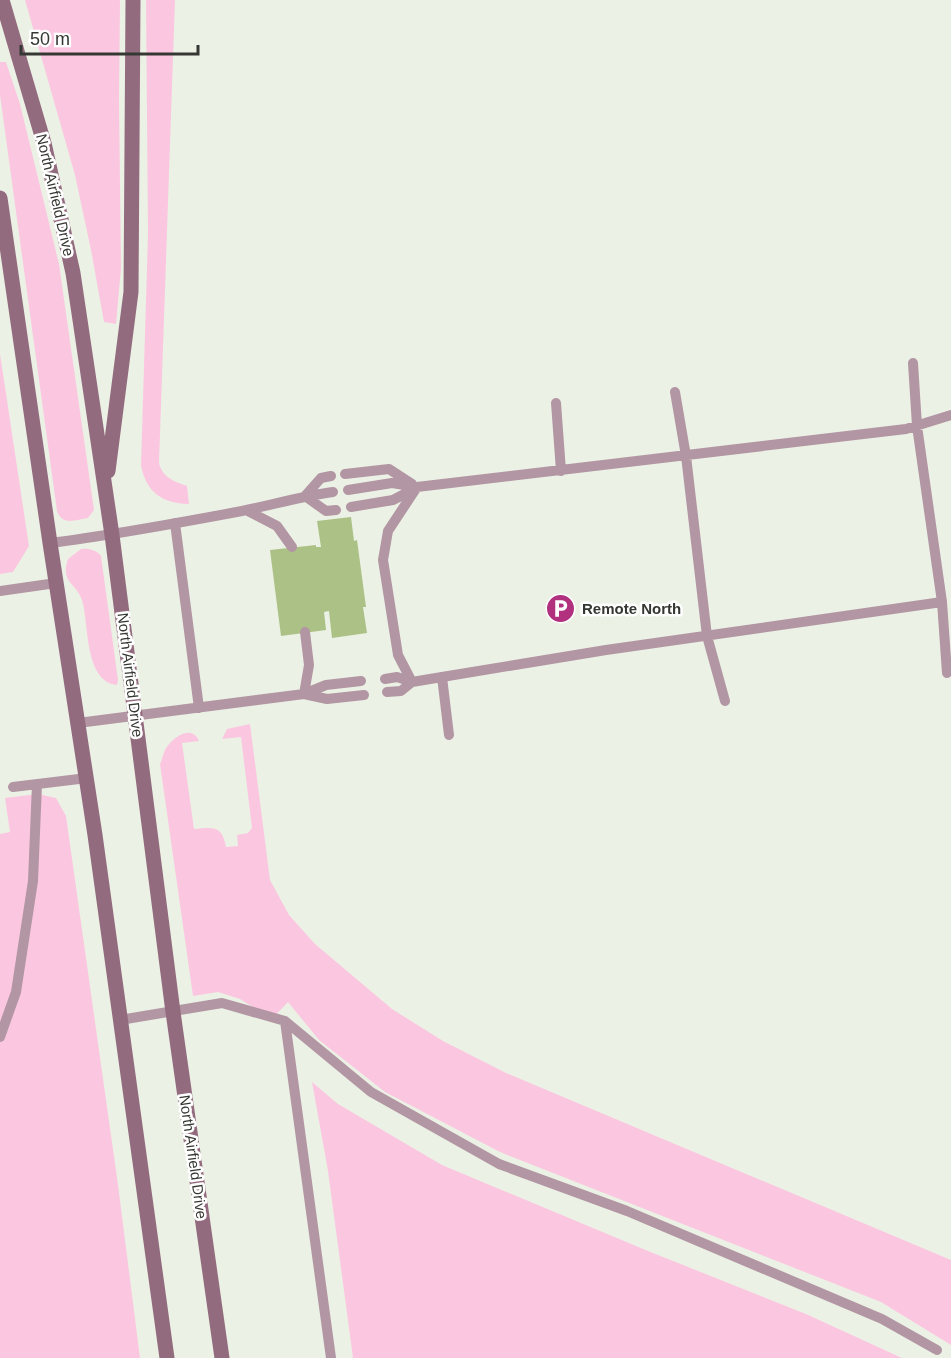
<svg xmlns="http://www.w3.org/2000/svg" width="951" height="1358" viewBox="0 0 951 1358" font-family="Arial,sans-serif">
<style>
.green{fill:#fbc7e0}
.building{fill:#acc185}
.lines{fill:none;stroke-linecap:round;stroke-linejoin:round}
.service{stroke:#b296a3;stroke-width:10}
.secondary{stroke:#936b7f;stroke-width:15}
.labels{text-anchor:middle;stroke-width:5;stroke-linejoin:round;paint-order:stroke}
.street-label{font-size:15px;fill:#353732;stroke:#fff}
.poi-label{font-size:15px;font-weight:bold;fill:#353732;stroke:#fff;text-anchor:start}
</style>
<rect width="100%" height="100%" fill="#ecf1e5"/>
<path class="green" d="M25,0H120L119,100L121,268L116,324L104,322L91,250L75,175Z
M146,0H175L159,463C162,477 175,482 187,486L189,504C162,503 147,493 141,466L148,234Z
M0,62H6L20,104L59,264L94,510L88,518C76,520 62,526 57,511L0,95Z
M0,354L29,546L13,572L0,574Z
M81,549C88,548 97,550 101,556L118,680L117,685C84,682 89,622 82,600C76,582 60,583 68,559Z
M250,724L270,880L289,915L315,944L392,1009L443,1041L506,1073L951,1260V1345L881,1302L500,1152L385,1092L319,1040L288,1002L272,1019L240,999L218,992L193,996L160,764C162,760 163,754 165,750C171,738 192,723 199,741L182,743L194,829C212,828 222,824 226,847L238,846L237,835L248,833L252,828L241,737L222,739L227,729Z
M38,794L56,798L66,816L118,1185L140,1358H0V834L10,832L5,798Z
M312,1082L338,1104L442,1165L648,1251L806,1314L902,1358H353L328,1171Z"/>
<path class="building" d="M351,517L354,541L357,540L366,607H363L367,633L332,638L329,611L324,612L326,630L281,636L270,550L316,545V547H321L317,521Z"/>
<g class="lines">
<path class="service" d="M675,392L686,456L707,636L725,701
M556,403L561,471
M345,474L389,469L412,484
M331,476L321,478L305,496L326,511L336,510
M348,490L392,483L417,487L906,429L951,415
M351,507L393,500L414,489
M246,510L277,526L292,547
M175,523L199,708
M50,543C114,535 178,523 242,511C272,505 302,496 333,492
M0,591L56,583
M942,602L947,673
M442,677L449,735
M385,679L397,677L412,682
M412,682L398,655L383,560L388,531L417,487
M387,692L401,691L412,682L442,677L606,650L942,602L917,426L913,363
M304,694L327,699L364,695
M304,694L326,685L361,681
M78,723L304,694L309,665L305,632
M13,787L87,778
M120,1020L222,1003L285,1021L371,1092L499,1164L627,1211L882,1319L937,1350
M285,1021L331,1358
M0,1037L16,992L33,881L37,784"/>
<path class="secondary" d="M2,0L44,143L73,273L112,535L173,1012L222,1358
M0,198L50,543L95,835L167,1358
M108,471L131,292L133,0"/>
</g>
<defs>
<symbol id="parking-disc" viewBox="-11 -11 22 22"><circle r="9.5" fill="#b1317e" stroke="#fff"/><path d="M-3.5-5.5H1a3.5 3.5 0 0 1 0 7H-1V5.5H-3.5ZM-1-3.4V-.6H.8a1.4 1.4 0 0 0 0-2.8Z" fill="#fff"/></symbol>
</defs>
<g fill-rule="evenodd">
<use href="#parking-disc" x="544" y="592" width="33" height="33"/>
</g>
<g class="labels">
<g class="street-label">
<text transform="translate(55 195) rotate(77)" y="5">North Airfield Drive</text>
<text transform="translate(130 675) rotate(83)" y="5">North Airfield Drive</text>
<text transform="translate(193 1157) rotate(82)" y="5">North Airfield Drive</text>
</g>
<g class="poi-label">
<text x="582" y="614">Remote North</text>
</g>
</g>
<path d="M21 45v9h177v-9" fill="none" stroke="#353732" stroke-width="3"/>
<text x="30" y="45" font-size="18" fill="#353732" stroke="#ffffff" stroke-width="4.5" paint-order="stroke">50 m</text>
</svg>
